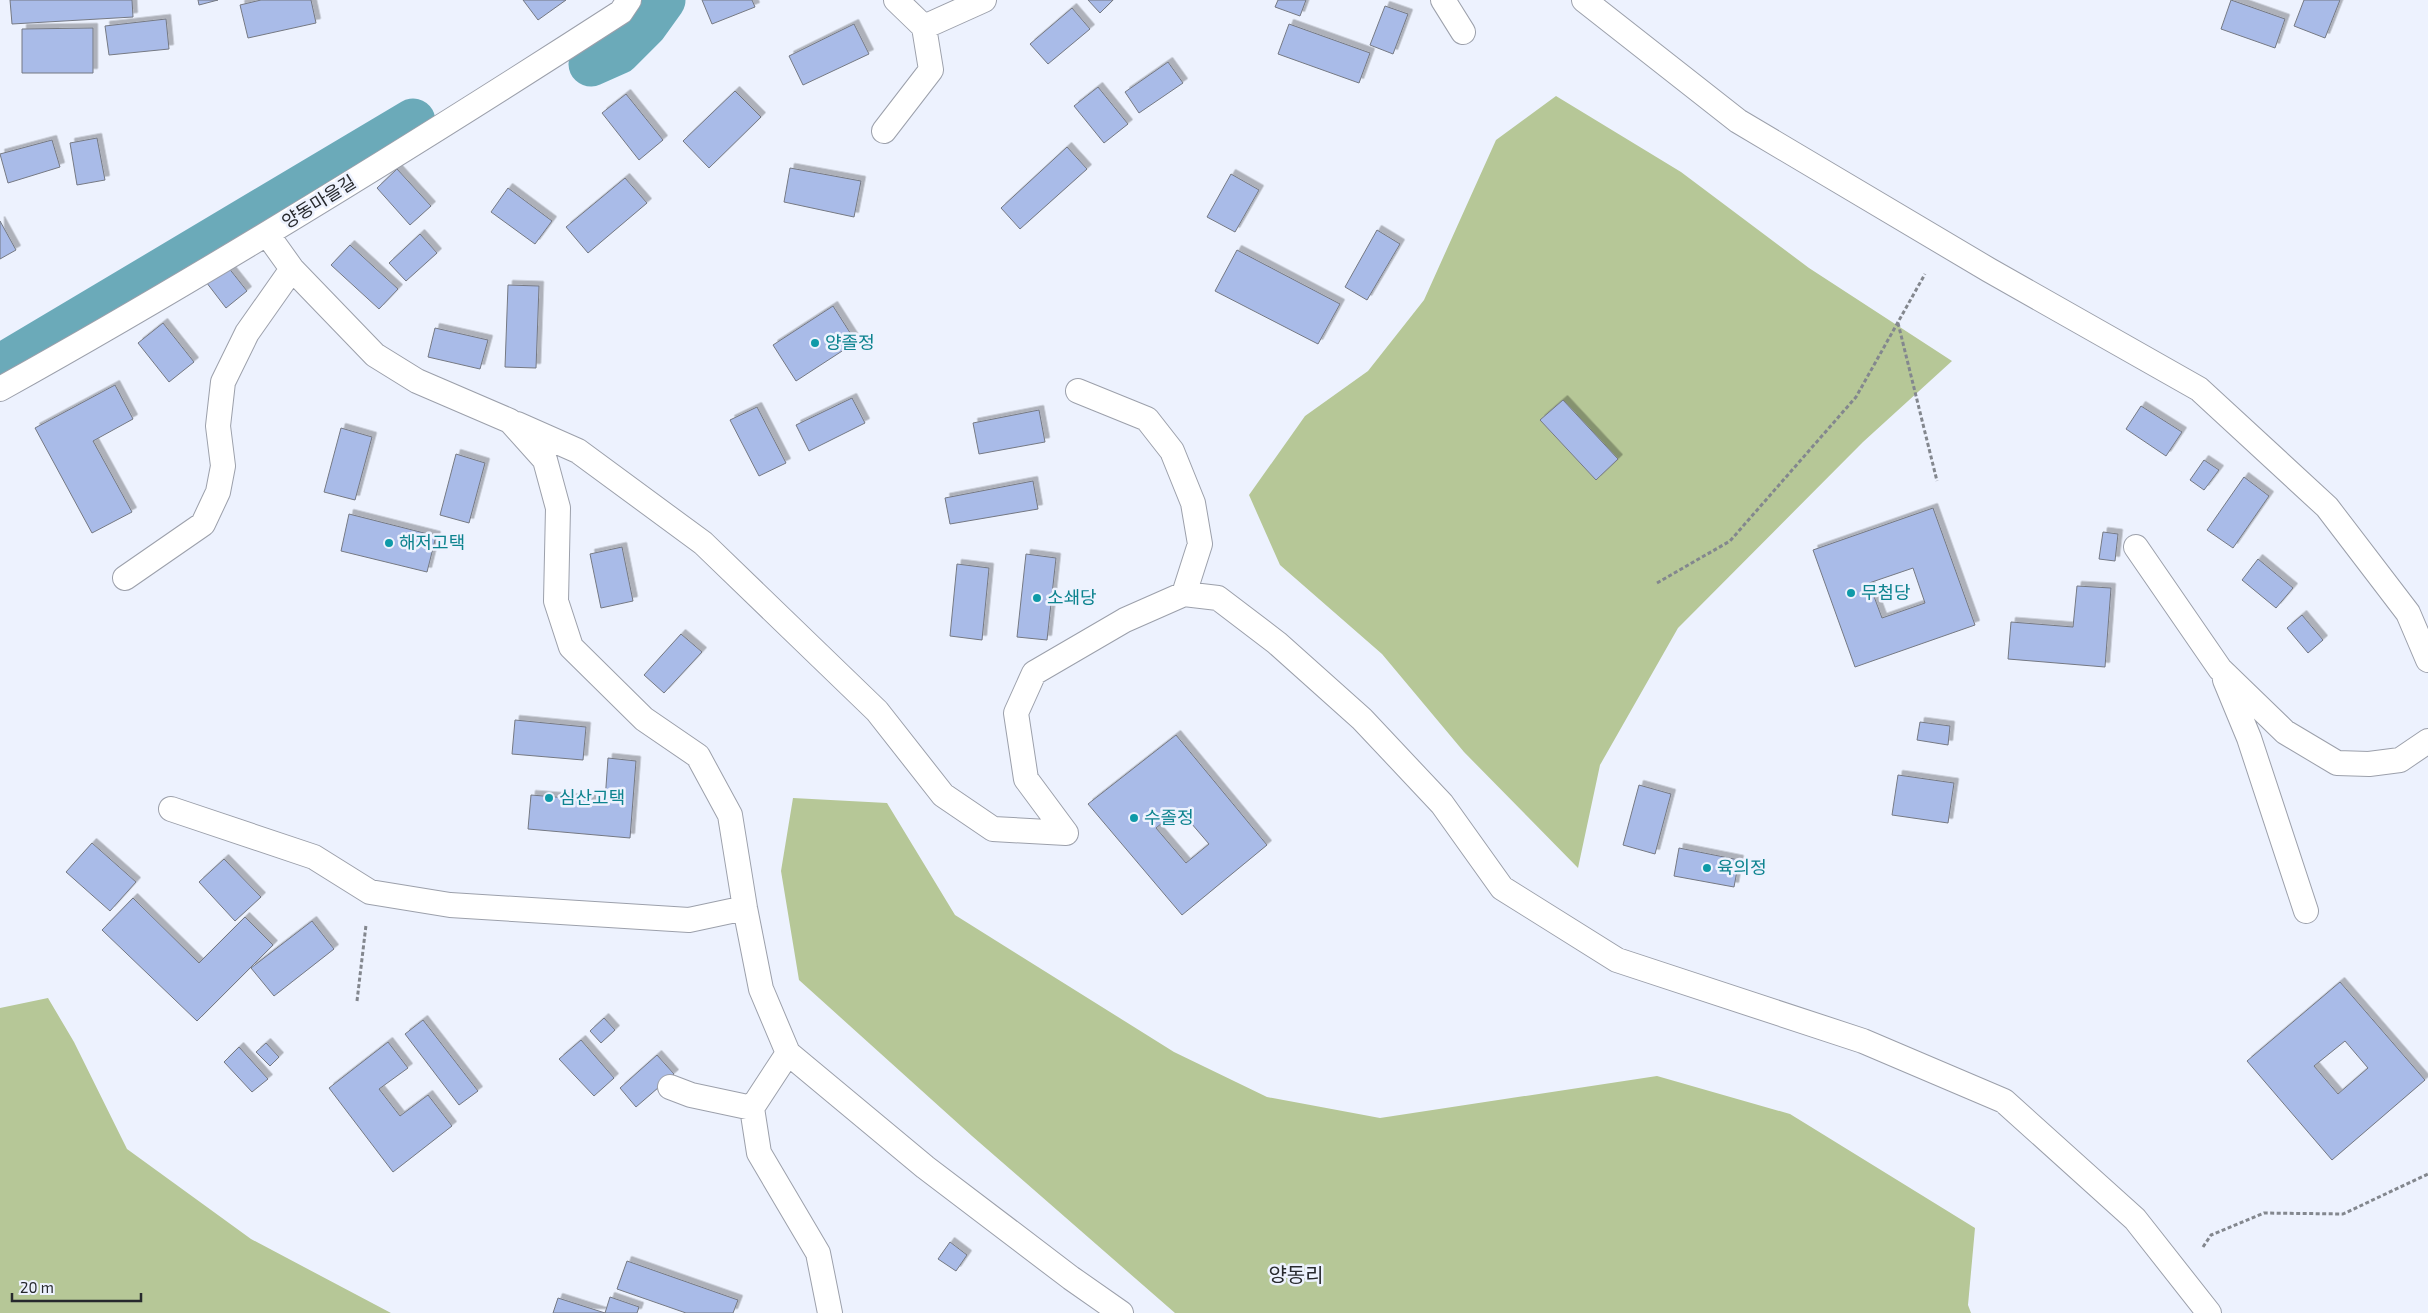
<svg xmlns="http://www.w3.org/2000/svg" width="2428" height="1313" viewBox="0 0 2428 1313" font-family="'Exo 2','Noto Sans KR',sans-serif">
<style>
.forest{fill:#b6c797}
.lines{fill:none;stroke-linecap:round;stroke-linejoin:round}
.canal{stroke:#6baab9;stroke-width:45}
.building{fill:#a9bbe8;stroke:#757983;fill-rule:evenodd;filter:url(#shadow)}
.lane-casing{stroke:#9ca0ab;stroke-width:26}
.path{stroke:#83878e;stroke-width:3;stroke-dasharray:4 2.5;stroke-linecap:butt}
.lane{stroke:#fff;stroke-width:24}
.culture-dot{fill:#0f9aa8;stroke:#edf2fe;stroke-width:2}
.labels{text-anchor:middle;stroke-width:5;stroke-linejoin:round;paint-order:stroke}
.street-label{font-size:18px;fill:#27292d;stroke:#edf2fe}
.culture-label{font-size:18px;fill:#0d838f;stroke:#edf2fe;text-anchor:start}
.quarter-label{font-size:20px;fill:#27292d;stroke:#edf2fe}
</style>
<defs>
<filter id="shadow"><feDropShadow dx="4.5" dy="-4.5" stdDeviation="0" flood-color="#0004"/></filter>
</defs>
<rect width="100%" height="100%" fill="#edf2fe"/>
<path class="forest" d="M1556,96L1681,172L1809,268L1952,361L1863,442L1678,628L1600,765L1578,868L1464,752L1382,654L1280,565L1249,495L1305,416L1368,371L1424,300L1496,140Z
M793,798L887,803L955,915L1174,1052L1267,1097L1380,1118L1657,1076L1790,1114L1975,1228L1968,1305L1971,1313H1175L972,1136L799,980L781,871Z
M48,998L74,1042L127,1149L251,1239L391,1313H0V1008Z"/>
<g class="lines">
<path class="canal" d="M591,64L618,52L645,25L663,0
M0,367L413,121"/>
</g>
<path class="building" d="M10,0H132L133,17L12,24Z
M198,0H218L199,5Z
M261,0H311L316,23L248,38L240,5Z
M523,0H566L538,20Z
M702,0H752L755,7L712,24Z
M1088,0H1113L1100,13Z
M1278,0H1306L1300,16L1275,7Z
M2231,0L2285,19L2275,48L2221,29Z
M2304,0H2340L2325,38L2294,26Z
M1385,6L1408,14L1393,54L1370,45Z
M1072,8L1090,29L1048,64L1030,44Z
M166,19L169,49L109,55L105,26Z
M854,24L869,54L803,85L789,56Z
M1289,24L1370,53L1359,83L1278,54Z
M93,28V73H22V29Z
M1168,62L1183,83L1139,113L1125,92Z
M1098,87L1128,124L1104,143L1074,106Z
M735,91L761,117L709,168L683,141Z
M626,94L663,140L639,160L602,113Z
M97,138L105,180L77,185L70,143Z
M52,140L60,167L8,183L0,154Z
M1067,147L1087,169L1020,229L1001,208Z
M790,168L861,181L854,217L784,202Z
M397,169L431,206L410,225L377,188Z
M1231,174L1259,190L1235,232L1207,217Z
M625,178L647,203L588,253L566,227Z
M508,188L552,221L535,244L491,212Z
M0,221L16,250L0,259Z
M1377,230L1400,244L1367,300L1345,287Z
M420,234L437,253L406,281L389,263Z
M350,245L398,289L379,309L331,265Z
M1237,250L1340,304L1318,344L1215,291Z
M224,262L247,291L226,308L203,278Z
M508,285L539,286L536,368L505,367Z
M833,306L856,342L796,381L773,345Z
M163,323L194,362L169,382L138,343Z
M435,328L488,340L480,369L428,357Z
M115,385L133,419L93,441L132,512L92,533L35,428Z
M852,398L865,423L809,451L796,425Z
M1563,400L1618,459L1596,480L1540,420Z
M2141,406L2182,432L2166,456L2126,429Z
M757,407L786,463L759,476L730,420Z
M1039,410L1045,442L979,454L973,423Z
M341,428L372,437L355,500L324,492Z
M456,454L485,463L469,523L440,515Z
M2204,460L2219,470L2204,490L2190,480Z
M2244,477L2269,496L2233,548L2207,530Z
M1033,481L1038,509L950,524L945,498Z
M1933,508L1975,625L1855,667L1813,550ZM1913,568L1925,603L1882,618L1869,583Z
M349,514L436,536L427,572L341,551Z
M2103,532L2118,534L2115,561L2099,559Z
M622,547L633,601L601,608L590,554Z
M1026,554L1056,558L1047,640L1017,637Z
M2258,559L2293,588L2276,608L2242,580Z
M957,564L989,568L982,640L950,636Z
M2077,586L2111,588L2105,667L2008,659L2011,622L2073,627Z
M2302,615L2323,640L2308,653L2287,628Z
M681,634L702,652L664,693L644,675Z
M515,720L586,727L583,760L512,754Z
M1920,722L1950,726L1948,745L1917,740Z
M1176,735L1267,845L1182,915L1088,804ZM1179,809L1209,844L1186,863L1156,828Z
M608,758L636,761L630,838L528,829L531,795L605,801Z
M1898,775L1954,783L1948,823L1892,815Z
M1639,785L1671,794L1655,854L1623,845Z
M92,843L136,882L110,911L66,872Z
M1679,848L1739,860L1734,887L1674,876Z
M224,859L261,897L235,921L199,882Z
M133,898L199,963L245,917L273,945L197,1021L102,930Z
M312,921L334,949L274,996L251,968Z
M2340,982L2425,1080L2332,1160L2247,1061ZM2345,1041L2368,1068L2338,1094L2314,1066Z
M604,1018L615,1030L601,1043L590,1031Z
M423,1020L478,1091L459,1105L405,1034Z
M581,1040L614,1078L594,1096L559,1059Z
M388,1042L408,1068L379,1089L400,1116L428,1095L452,1126L393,1172L329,1088Z
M266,1043L279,1057L270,1066L256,1052Z
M239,1047L268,1079L252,1092L224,1062Z
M657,1055L674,1074L636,1107L620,1088Z
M950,1242L967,1255L956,1271L938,1259Z
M627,1261L738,1300L733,1313H686L617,1289Z
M610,1297L639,1307L637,1313H553L558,1298L605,1313Z"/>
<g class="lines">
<defs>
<path id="lane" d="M1443,0L1463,32
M1584,0L1738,121L1989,270L2199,389L2327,507L2408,613L2428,660
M924,27L984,0
M884,131L931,70L924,27L896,0
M267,234L292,269L375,355L417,381L510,421L545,460L558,508L556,601L571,647L644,719L698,756L730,815L745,908L761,989L788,1053L925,1167L1071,1278L1121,1313
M0,389C212,271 418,143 621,12L629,0
M1078,391L1147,419L1172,451L1193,503L1200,544L1184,594
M517,424L578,451L703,543L877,711L943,795L993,829L1066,833
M2136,547L2220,669L2285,732L2337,763L2369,764L2400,760L2428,741
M125,578L203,524L218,492L223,466L218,426L223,382L247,333L292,269
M2225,680L2249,738L2306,911
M171,809L314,857L370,892L450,905L689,920L745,908
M1066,833L1026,779L1016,713L1034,673L1125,620L1184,594L1218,598L1277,643L1362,719L1442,804L1502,888L1617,960L1863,1041L2004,1101L2135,1219L2209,1313
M788,1053L752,1108L759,1153L818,1253L830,1313
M670,1087L691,1095L752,1108"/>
</defs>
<use href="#lane" class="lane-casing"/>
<path class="path" d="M1898,323L1937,481
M1657,583L1730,541L1856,397L1925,274
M357,1001L366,925
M2203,1247L2211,1235L2264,1213L2343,1214L2428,1174"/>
<use href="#lane" class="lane"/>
</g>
<g class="culture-dot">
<circle cx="815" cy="343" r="5"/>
<circle cx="389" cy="543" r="5"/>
<circle cx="1851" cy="593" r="5"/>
<circle cx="1037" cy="598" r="5"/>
<circle cx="549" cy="798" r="5"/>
<circle cx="1134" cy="818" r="5"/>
<circle cx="1707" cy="868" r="5"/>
</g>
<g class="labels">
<g class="street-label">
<text transform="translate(319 202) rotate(-32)" y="6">양동마을길</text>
</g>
<g class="culture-label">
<text x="825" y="349">양졸정</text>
<text x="399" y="549">해저고택</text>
<text x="1861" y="599">무첨당</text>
<text x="1047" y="604">소쇄당</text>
<text x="559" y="804">심산고택</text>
<text x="1144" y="824">수졸정</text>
<text x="1717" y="874">육의정</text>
</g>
<g class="quarter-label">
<text x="1296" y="1282">양동리</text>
</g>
</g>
<path d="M12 1293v8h129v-8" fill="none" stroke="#27292d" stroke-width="2.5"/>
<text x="20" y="1293" font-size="15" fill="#27292d" stroke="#edf2fe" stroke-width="4" paint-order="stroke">20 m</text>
</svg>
